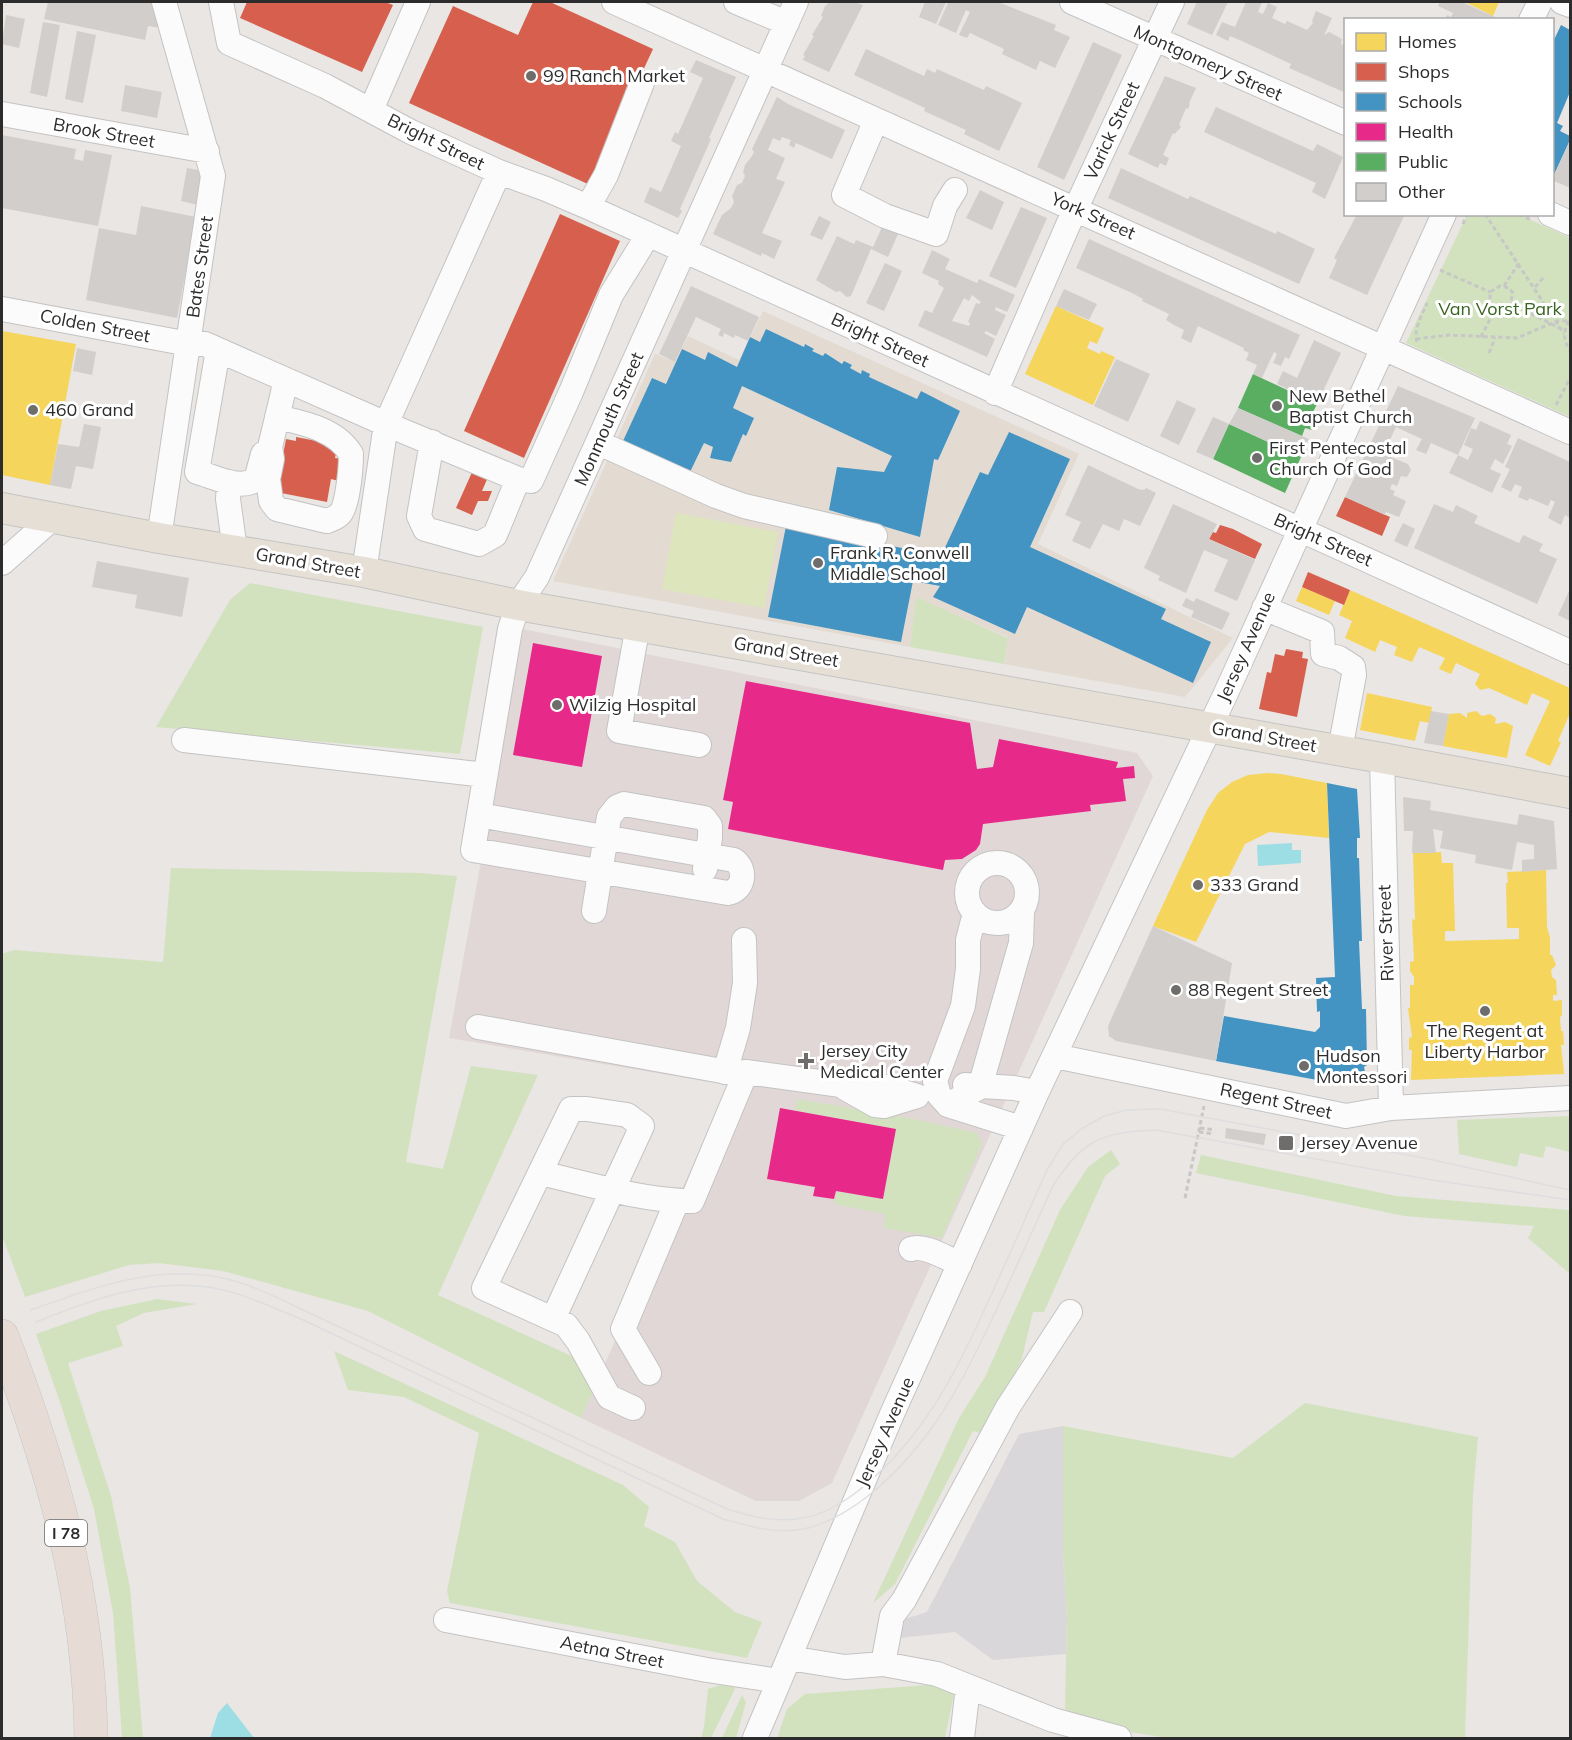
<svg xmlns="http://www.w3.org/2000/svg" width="1572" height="1740" viewBox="0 0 1572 1740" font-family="Mulish,sans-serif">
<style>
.industrial{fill:#d9d7da}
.education{fill:#e3dbd2}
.medical{fill:#e2d7d7}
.green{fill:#d2e2bf}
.pitch{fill:#dce5bc}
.water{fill:#9ddde4}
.homes{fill:#f6d55c}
.shops{fill:#d6604d}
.schools{fill:#4393c3}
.health{fill:#e7298a}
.public{fill:#5aae61}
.building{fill:#d1cecc;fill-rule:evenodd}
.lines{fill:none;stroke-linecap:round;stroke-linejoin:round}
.minor-casing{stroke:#c4c3c3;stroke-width:26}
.major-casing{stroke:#c5c4c2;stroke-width:32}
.highway-casing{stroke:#c5c4c2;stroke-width:34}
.path{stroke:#c7c7c6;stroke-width:3;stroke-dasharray:4.5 3;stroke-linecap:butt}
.minor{stroke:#fcfbfb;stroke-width:24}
.major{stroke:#e6dfd6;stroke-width:30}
.highway{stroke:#e7dbd6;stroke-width:33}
.tram{stroke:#dedee0;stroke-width:1.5}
.poi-dot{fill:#6e6d6c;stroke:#fff;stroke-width:2}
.labels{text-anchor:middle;stroke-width:6;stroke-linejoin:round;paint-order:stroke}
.shield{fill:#fff;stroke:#6b6b6b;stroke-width:1.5}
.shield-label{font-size:16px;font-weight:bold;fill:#2c2c2c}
.street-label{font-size:18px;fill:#2c2c2c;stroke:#fff}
.poi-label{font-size:18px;fill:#2c2c2c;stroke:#fff;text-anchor:start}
.park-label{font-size:18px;fill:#396421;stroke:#fff}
</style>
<rect width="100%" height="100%" fill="#e9e6e3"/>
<path class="industrial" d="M1063,1426V1553L1067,1619L1066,1654L993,1660L955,1632L900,1638L905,1619L927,1612L1019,1434Z"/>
<path class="education" d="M763,311L1079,454L1038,544L1233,638L1185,697L1004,664L1008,637L916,598L910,647L553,581L655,354L675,362L688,336L739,360Z"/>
<path class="medical" d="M523,629L1137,753L1153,776L832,1483L799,1501H756L581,1418L728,1085L449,1038Z"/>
<path class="green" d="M1467,215H1520L1570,238V417L1406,343Z
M250,583L483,627L460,754L156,727L230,600Z
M916,597L1008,638L1004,664L910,647Z
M171,868L419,873L457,876L406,1162L443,1169L471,1066L538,1075L438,1295L576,1358L596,1385L581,1418L368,1311L223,1271L159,1263L129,1265L25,1297L2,1235V954L14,950L163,962Z
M797,1099L909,1118L977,1133L982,1143L942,1238L884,1228L885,1214L834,1204L836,1191L883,1199L895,1129L795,1110Z
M1570,1116V1152L1546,1146L1543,1158L1520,1153L1517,1167L1459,1154L1457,1120Z
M1111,1150L1120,1164L1105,1176L1044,1312H1033L1021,1362L980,1433L973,1431L895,1584L873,1603L959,1418L985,1377L1060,1210L1088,1167Z
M1201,1155L1396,1196L1570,1210V1274L1528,1238L1534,1226L1404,1216L1196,1173Z
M157,1299L197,1304L144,1313L116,1326L123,1346L68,1363L111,1496L130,1588L143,1738H122L113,1613L94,1509L60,1402L36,1334L101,1311Z
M334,1351L623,1485L649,1507L644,1526L675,1542L697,1581L735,1612L762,1622L747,1658L450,1603L447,1591L479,1433L404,1397L348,1390Z
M1305,1403L1478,1437L1473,1494L1465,1738H1169L1104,1728L1065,1709L1067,1619L1063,1553V1426L1233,1458Z
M724,1684H732L735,1689L711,1738H701L704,1727L708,1689Z
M943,1684L955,1689L945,1738H777L787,1709L805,1694Z
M742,1695L746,1702L736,1738H722Z"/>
<path class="pitch" d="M676,513L778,532L764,608L662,589Z"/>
<path class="water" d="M1292,843V850H1301V863L1258,866L1257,845Z
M227,1703L254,1738H210L218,1713Z"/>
<path class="homes" d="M1465,2H1499L1493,16Z
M1056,306L1104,328L1097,344L1090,341L1087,348L1100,354L1101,351L1115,357L1093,405L1025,374Z
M2,331L76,344L50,485L2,475Z
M1302,587L1335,601L1329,615L1296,601Z
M1350,590L1570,688V713L1558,741L1561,742L1550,766L1525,755L1550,701L1532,693L1527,705L1489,688L1480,690L1475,684L1480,674L1456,663L1451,674L1439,669L1445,658L1419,647L1412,662L1394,655L1397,647L1380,640L1375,652L1345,638L1352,621L1339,615Z
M1367,693L1432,707L1429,723L1420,721L1415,741L1360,730Z
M1476,711L1482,716L1490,714L1496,718L1495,724L1505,722L1513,726L1507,758L1443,746L1449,714L1460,713L1467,718V713Z
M1268,773L1281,774L1327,783L1329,838L1269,832L1245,844L1196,942L1153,926L1207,810L1218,793L1232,782L1248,775Z
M1441,852L1442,863H1453L1455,931H1445V941L1519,939V928H1507L1506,883H1508L1507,872L1546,870L1547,927L1550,938V955H1552L1556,965L1551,970L1552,977L1556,980L1557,995H1553V1001L1562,1000V1015L1560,1017L1561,1031H1563L1564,1045H1561L1564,1074L1411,1080L1412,1050H1409V1038L1412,1037L1408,1008H1410V985H1414V977L1410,971V962L1414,961L1412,919L1415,920L1413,853Z"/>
<path class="shops" d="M247,2H385L393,5L362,72L240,18Z
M533,2H550L653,49L590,185L409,103L453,6L518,35Z
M560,214L620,241L524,458L464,431Z
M296,437L338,445L335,458L343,459L339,481L331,479L327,502L276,492L286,439L296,441Z
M473,470L488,477L482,491H492L488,501H478L472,515L456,508Z
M1345,497L1390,517L1382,536L1336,516Z
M1220,525L1233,529L1262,544L1255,559L1209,539L1213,532L1216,533Z
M1308,572L1350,590L1344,605L1302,587Z
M1286,649L1303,652L1302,658L1308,659L1297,717L1259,709L1267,672L1271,673L1275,654L1284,656Z"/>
<path class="schools" d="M1561,25L1570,30V92L1557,123L1563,126L1560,131L1570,136V140L1552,179V44Z
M766,329L804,347L805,344L814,349L812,351L823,356L825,353L842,364L844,361L852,365L850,368L861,374L862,370L870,374L869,377L917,399L921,391L960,411L938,460L934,459L920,537L829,510L837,467L884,472L892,456L742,386L733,408L754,418L746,436L743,434L731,462L710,458L713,447L704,443L690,472L623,441L652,378L666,384L682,349L705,360L708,352L737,367L750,337L760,342Z
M1009,432L1070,459L1030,547L1166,609L1161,619L1211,642L1193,683L1027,607L1015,634L933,597L940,586L913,581L901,642L768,617L786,526L918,551L943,552L980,472L988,475Z
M1327,783L1357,789L1360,838H1357V858H1359L1362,941H1359L1362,1009H1366L1367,1065L1364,1067L1365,1072L1351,1085L1347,1083L1344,1085L1216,1061L1224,1016L1315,1032L1320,1027V1011L1317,1012L1316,978L1335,977Z"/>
<path class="health" d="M533,643L602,656L582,767L513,755Z
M746,681L970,723L977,769L993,767L999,739L1118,762L1116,768L1134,766L1135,778L1123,779L1126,801L1090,805L1091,811L983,824L980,844L976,850L962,859L945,860L943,870L728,829L733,802L723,800Z
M780,1108L896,1129L883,1199L836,1191L834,1199L813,1196L815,1187L767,1179Z"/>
<path class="public" d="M1253,374L1317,404L1313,412L1318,415L1312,430L1305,428L1302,436L1238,408Z
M1229,424L1301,457L1285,493L1213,459Z"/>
<path class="building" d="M48,2H156L162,28L148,26L145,40L44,19Z
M830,2H855L863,5L829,72L803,60L805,56L803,55L814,36L812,35L823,17L821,16L825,6Z
M925,2H998L1056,25L1054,30L1070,37L1055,68L1040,61L1036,70L1002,54L1004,49L970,33L967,38L959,35L970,12L966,10L956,33L938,25L948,3L946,2L936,24L919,17Z
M1197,2H1228L1212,35L1187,24Z
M1246,2H1262L1258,12L1263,14L1268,3L1277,7L1272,18L1285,24L1287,21L1307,30L1313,23L1312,21L1316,11L1332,18L1324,35L1329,32L1342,39L1341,45L1346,43V93L1289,68L1291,64L1244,42L1230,36L1228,41L1216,35L1222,22L1235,27Z
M1440,2H1462L1495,17L1494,20H1445L1447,15L1451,17L1453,13L1438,6Z
M6,15L25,19L19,48L2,44Z
M43,22L60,25L47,97L30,93Z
M77,31L96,35L83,103L65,99Z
M1093,42L1122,55L1064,180L1037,167Z
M866,49L924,76L927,69L935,73L937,69L984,90L986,86L1022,103L999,151L964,134L966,130L924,111L925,108L854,75Z
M696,60L736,77L709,138L711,139L680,209L682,211L678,218L644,202L650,187L661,192L681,146L671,141L675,132L678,134L703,78L690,72Z
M1165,76L1196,88L1189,103L1190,104L1188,109L1186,108L1179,125L1181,126L1179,130L1177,131L1175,134L1173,133L1163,155L1169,158L1166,166L1160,163L1158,168L1128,154Z
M125,85L162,92L157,118L121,111Z
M777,97L788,104L845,130L832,159L796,143L794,148L789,145L791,140L782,137L780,141L773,138L768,150L785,158L776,179L785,182L762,233L782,241L774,259L762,253L761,256L713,234L722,215L731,208L734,202L732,196L737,185L742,183L745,176L743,172L745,165L752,156L754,152L752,149Z
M1216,107L1313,151L1317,144L1343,157L1325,199L1312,192L1316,183L1204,132Z
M2,135L76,149L74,159L83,161L85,150L112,155L98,226L2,208Z
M1570,140V188L1552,180Z
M187,168L204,171L198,205L181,201Z
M1121,168L1188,199L1190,196L1276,234L1277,231L1315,249L1299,284L1108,198Z
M980,190L1004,202L992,230L966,218Z
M141,206L196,217L177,318L86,300L99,228L136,235Z
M1021,207L1047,218L1016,288L989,276Z
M1357,214H1405L1367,295L1329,278L1337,260L1334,258Z
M819,216L831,222L822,240L810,235Z
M882,227L898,234L888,257L871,249L851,296L847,297L840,291L836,292L816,280L837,236L854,244L856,240L873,247Z
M1089,239L1300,335L1289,359L1285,357L1281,366L1273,363L1277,354L1274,352L1262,378L1253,374L1257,365L1246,360L1249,353L1243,350L1244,348L1198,326L1191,343L1181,338L1187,322L1184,330L1174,325L1166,320L1169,314L1142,301L1143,299L1132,293L1076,268Z
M932,250L950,259L945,269L977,283L979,279L1015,295L1007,312L996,307L995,310L1006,315L996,336L986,331L984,333L995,339L987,357L918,326L925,310L932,313L944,288L938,284L939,281L922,273ZM972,295L981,302L979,304L976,303L968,322L970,323L969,326L952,321L964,298L969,301Z
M885,263L902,271L884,311L866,303Z
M691,286L759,317L748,341L735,335L734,338L724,333L723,337L718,335L721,329L696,317L675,362L659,354Z
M1064,289L1097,304L1089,320L1056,306Z
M1314,340L1341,353L1317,404L1277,384L1283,371L1297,378Z
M77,348L96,352L92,375L73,371Z
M1116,359L1150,374L1128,422L1094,406Z
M1398,386L1475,418L1458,455L1431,443L1426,454L1416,450L1422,439L1396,427L1383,454L1408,464L1411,470L1407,477L1401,476L1397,486L1392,484L1390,489L1395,491L1393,495L1406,501L1399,517L1386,512L1385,515L1345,497Z
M1177,400L1196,409L1179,445L1160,436Z
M1238,408L1309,439L1301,457L1229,424Z
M1213,417L1229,424L1213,459L1196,452Z
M1480,421L1511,435L1507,444L1512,446L1503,464L1495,459L1490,469L1501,474L1492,493L1449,473L1458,455L1468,460L1473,449L1464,445L1471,428L1476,430Z
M84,424L101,427L93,469L76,466L71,489L50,485L58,444L79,447Z
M1518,438L1570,462V518L1565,515L1561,525L1548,518L1555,502L1551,500L1548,506L1529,498L1528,501L1518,497L1522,487L1515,484L1511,492L1501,487L1510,469L1505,467Z
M1088,465L1138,489L1144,490L1146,488L1156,493L1140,526L1124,519L1119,531L1103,524L1090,549L1072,541L1081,522L1065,515Z
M1173,504L1217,524L1209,539L1255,560L1237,601L1214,591L1228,560L1204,550L1186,593L1158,580L1160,576L1144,568Z
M1434,504L1453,512L1456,505L1478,516L1474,523L1519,543L1523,535L1543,544L1539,551L1557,559L1537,604L1414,548Z
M1403,523L1415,529L1407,547L1394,541Z
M97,561L189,578L182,617L135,608L137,595L92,587Z
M1570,589V621L1558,615Z
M1186,598L1194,602L1196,598L1230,613L1222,630L1191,617L1194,611L1182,606Z
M1431,711L1449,714L1443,746L1424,743Z
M1403,797L1431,801L1430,810L1517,825L1519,814L1554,821L1557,869L1522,872V860L1534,859V845L1517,842L1512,870L1475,863L1476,855L1440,848L1443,831L1433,829L1436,853H1412L1413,831H1404Z
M1153,926L1232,963L1216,1061L1116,1041L1109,1036L1108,1026Z
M1226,1128L1266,1134L1264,1145L1225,1138Z"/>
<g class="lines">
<defs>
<path id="minor" d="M221,2L229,43L325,86L411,132L499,172L546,189L588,207L1570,652
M614,2L1570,432
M736,2L787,23
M1072,2L1346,123
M1562,2L1570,5
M1531,20L1540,2
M371,110L418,2
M2,114L207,151
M876,120L844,195L885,216L936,234L945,206L955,190
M588,207L606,175L642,83
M1550,214L1570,223
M2,309L189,344H205L386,424L499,172
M218,350L197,472C215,477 238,490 256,480L263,454
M995,393L1068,225L1172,2
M277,417C303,423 336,429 351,454C351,467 348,505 340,514C336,518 332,519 327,521L277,509L271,501L268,479L272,459L270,447L286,380
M432,442L419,516L425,529L479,544L495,535L518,479
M599,443L716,496L744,506L875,536
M229,482L228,499L235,550
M159,538L213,176L164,2
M2,563L54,517
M364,572L386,424L518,479L531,481L571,392L611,295L648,235
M1264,608L1322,632L1323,654L1339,658L1353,667L1354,675L1340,750
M638,625L619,731L699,745
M184,740L485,775
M1382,758L1391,1108
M479,815L734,860C747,869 744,890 728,893L473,850L510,629L518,605L537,577L796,2
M967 893a30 30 0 1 1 60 0a30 30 0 1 1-60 0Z
M594,911L609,817L617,807L624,804L704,818L710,826V838L705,869
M975,913L968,940V969L963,1006L935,1081L939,1095L948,1105L1021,1128
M478,1027L733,1073L746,1072L841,1085L887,1087L917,1096
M1055,1056L1346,1116L1391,1108L1570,1098
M725,1072L738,1028L745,983L744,940
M965,1085L1014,1088L1037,1092
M845,1088L875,1105L884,1106L917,1096
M948,1105L980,1087L1021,943L1022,912
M541,1173C586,1184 646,1201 692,1201L746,1072
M911,1249C924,1244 946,1258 960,1264
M553,1319L642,1126L627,1115L587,1109H571L484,1288L566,1325L578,1341L609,1397L633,1408
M649,1373L623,1329L677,1201
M446,1620L707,1670L779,1681
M789,1658L845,1667L883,1664L937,1674L1053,1720L1119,1738
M883,1664L892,1616L904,1600L1008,1407L1070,1312
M755,1738L892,1414L1037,1092L1226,693L1444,214
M962,1738L968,1687"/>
<path id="major" d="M2,508L159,538L364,572L518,605L1382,758L1570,793"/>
<path id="highway" d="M2,1336C53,1469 89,1594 91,1738"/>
</defs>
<use href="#minor" class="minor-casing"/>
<use href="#major" class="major-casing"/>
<use href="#highway" class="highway-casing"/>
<path class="path" d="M1485,214L1564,334
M1519,214L1531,220
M1463,224L1467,214
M1440,270L1490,292
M1504,286L1519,263
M1535,287L1544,277
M1511,303L1563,330
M1569,321C1563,331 1563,341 1570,350
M1481,337L1494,311H1502L1509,308L1513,293L1509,288L1500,286L1490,292V302L1494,311
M1416,339L1449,335L1517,338L1557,321H1569
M1417,342C1413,330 1422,315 1427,303
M1489,353L1495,338
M1556,405L1570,378
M1200,1128L1215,1130
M1199,1132L1214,1134
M1185,1198L1204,1106"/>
<use href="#minor" class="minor"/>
<use href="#major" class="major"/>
<use href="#highway" class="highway"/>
<path class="tram" d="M31,1310C98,1286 166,1260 238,1282C260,1289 281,1299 301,1309L727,1509C752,1517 777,1523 803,1518C826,1514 846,1501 863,1487C928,1433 959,1366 993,1291C1011,1251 1029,1211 1047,1170L1063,1144L1083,1128L1104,1116L1127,1110L1160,1109L1424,1158L1570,1190
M36,1322C91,1300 146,1279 207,1287C239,1291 270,1307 299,1318L723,1519C751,1527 780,1535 808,1528C831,1522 850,1510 868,1496C933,1444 966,1376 1000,1302C1017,1264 1035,1225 1053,1186C1082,1140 1102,1132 1156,1130L1432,1180L1570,1200"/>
</g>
<g class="poi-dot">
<circle cx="531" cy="76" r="6"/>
<circle cx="1277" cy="406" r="6"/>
<circle cx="33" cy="410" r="6"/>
<circle cx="1257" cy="458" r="6"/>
<circle cx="818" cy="563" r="6"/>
<circle cx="557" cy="705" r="6"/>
<circle cx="1198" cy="885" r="6"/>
<circle cx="1176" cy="990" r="6"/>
<circle cx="1485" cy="1011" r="6"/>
<path d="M803 1052h6v6h6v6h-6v6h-6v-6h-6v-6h6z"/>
<circle cx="1304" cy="1066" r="6"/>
<rect x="1278" y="1135" width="16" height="16" rx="3"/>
</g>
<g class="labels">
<rect class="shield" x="45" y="1520" width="42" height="26" rx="4.5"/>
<g class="shield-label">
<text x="66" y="1539">I 78</text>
</g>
<g class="street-label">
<text transform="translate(1208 63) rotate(24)" y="6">Montgomery Street</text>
<text transform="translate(1112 131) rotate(-65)" y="6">Varick Street</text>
<text transform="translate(104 133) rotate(10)" y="6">Brook Street</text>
<text transform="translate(436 142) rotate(26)" y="6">Bright Street</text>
<text transform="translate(1093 216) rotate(24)" y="6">York Street</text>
<text transform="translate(200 267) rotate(-82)" y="6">Bates Street</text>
<text transform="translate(95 326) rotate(11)" y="6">Colden Street</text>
<text transform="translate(880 340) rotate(25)" y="6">Bright Street</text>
<text transform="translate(609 419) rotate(-66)" y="6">Monmouth Street</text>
<text transform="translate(1323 540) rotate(24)" y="6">Bright Street</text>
<text transform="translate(308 563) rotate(10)" y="6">Grand Street</text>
<text transform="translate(1246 647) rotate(-66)" y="6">Jersey Avenue</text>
<text transform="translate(786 652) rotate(10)" y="6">Grand Street</text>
<text transform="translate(1264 737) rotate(10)" y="6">Grand Street</text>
<text transform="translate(1386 933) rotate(-92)" y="6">River Street</text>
<text transform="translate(1276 1101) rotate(12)" y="6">Regent Street</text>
<text transform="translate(885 1432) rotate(-66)" y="6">Jersey Avenue</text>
<text transform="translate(612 1652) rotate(11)" y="6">Aetna Street</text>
</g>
<g class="poi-label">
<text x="543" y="82">99 Ranch Market</text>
<text x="1289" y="402">New Bethel<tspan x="1289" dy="21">Baptist Church</tspan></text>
<text x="45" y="416">460 Grand</text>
<text x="1269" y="454">First Pentecostal<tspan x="1269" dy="21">Church Of God</tspan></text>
<text x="830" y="559">Frank R. Conwell<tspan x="830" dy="21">Middle School</tspan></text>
<text x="569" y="711">Wilzig Hospital</text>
<text x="1210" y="891">333 Grand</text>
<text x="1188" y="996">88 Regent Street</text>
<text x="1485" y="1037" text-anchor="middle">The Regent at<tspan x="1485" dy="21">Liberty Harbor</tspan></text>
<text x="820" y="1057">Jersey City<tspan x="820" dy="21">Medical Center</tspan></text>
<text x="1316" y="1062">Hudson<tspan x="1316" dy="21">Montessori</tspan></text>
<text x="1300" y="1149">Jersey Avenue</text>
</g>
<g class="park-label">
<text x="1500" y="315">Van Vorst Park</text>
</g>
</g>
<rect width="1572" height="1740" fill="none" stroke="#2c2c2c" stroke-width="6"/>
<rect x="1344" y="18" width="210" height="198" fill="#ffffff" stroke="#ababab" stroke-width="1.5"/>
<rect x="1356" y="33" width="30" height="18" fill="#f6d55c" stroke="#ababab" stroke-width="1.5"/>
<text x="1398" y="48" font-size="18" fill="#2c2c2c">Homes</text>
<rect x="1356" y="63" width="30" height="18" fill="#d6604d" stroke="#ababab" stroke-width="1.5"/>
<text x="1398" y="78" font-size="18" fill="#2c2c2c">Shops</text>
<rect x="1356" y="93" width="30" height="18" fill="#4393c3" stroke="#ababab" stroke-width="1.5"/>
<text x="1398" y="108" font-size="18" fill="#2c2c2c">Schools</text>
<rect x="1356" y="123" width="30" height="18" fill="#e7298a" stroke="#ababab" stroke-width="1.5"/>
<text x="1398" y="138" font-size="18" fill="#2c2c2c">Health</text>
<rect x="1356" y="153" width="30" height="18" fill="#5aae61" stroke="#ababab" stroke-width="1.5"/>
<text x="1398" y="168" font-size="18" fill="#2c2c2c">Public</text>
<rect x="1356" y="183" width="30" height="18" fill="#d1cecc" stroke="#ababab" stroke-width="1.5"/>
<text x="1398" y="198" font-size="18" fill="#2c2c2c">Other</text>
</svg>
